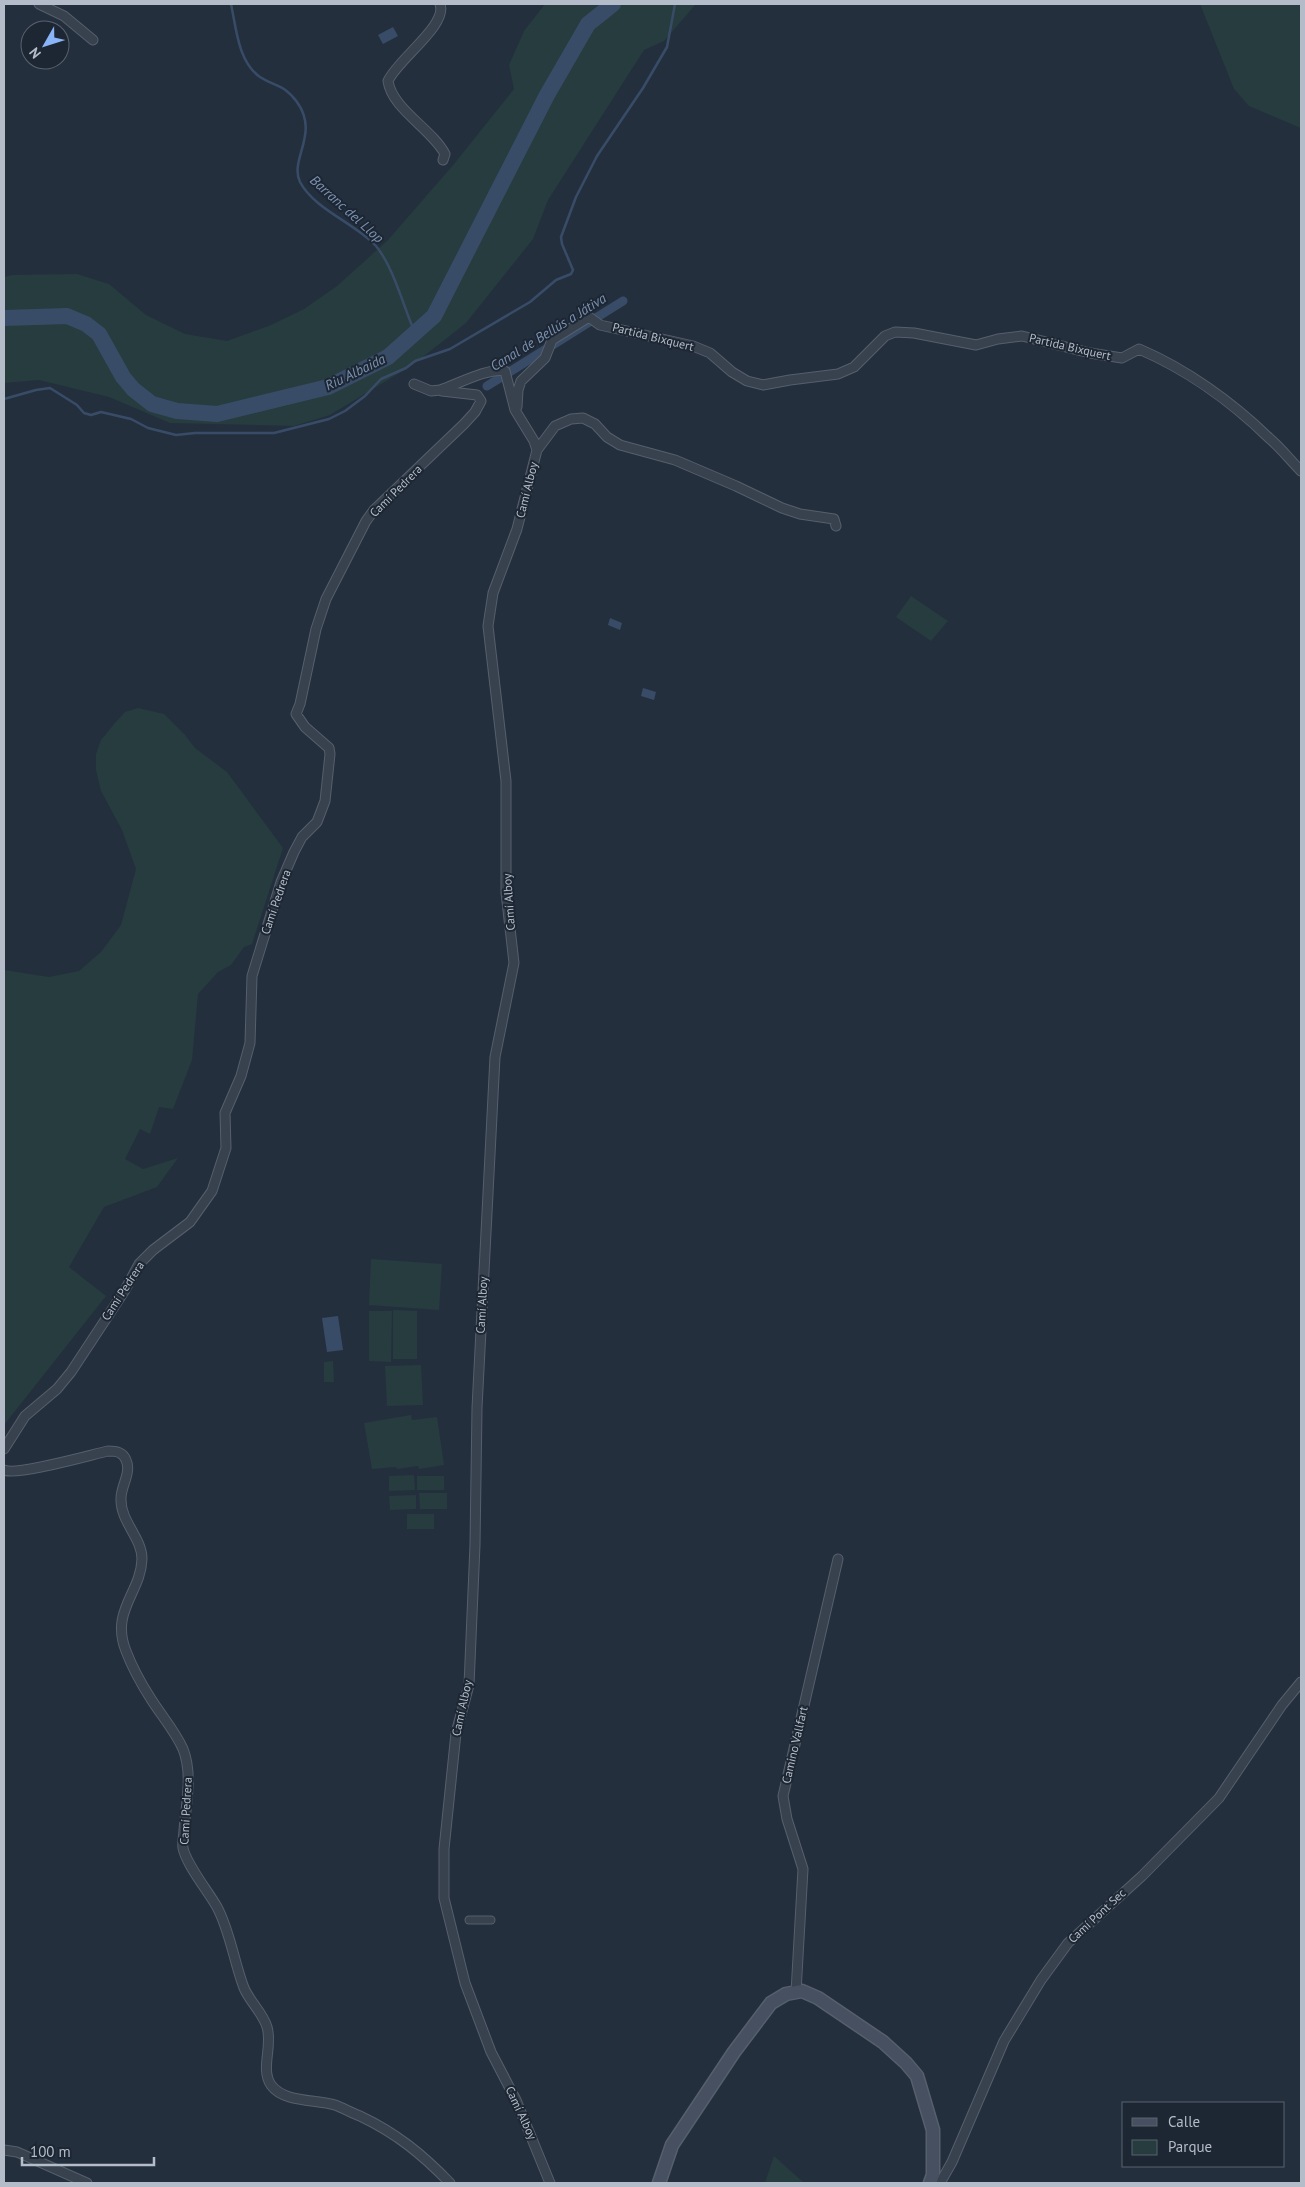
<svg xmlns="http://www.w3.org/2000/svg" width="1305" height="2187" viewBox="0 0 1305 2187" font-family="'PT Sans',sans-serif">
<style>
.green{fill:#263c3f}
.water{fill:#394c67}
.lines{fill:none;stroke-linecap:round;stroke-linejoin:round}
.stream{stroke:#394c67;stroke-width:2.5}
.canal{stroke:#394c67;stroke-width:9}
.river{stroke:#394c67;stroke-width:16}
.pedestrian-casing{stroke:#565f6c;stroke-width:9}
.minor-casing{stroke:#565f6c;stroke-width:11}
.secondary-casing{stroke:#565f6c;stroke-width:15}
.pedestrian{stroke:#38414e;stroke-width:7}
.minor{stroke:#38414e;stroke-width:9}
.secondary{stroke:#465061;stroke-width:12}
.labels{text-anchor:middle;stroke-width:4;stroke-linejoin:round;paint-order:stroke}
.street-label{font-size:12px;fill:#b4bcc9;stroke:#1d2633}
.water-label{font-size:14px;font-style:italic;fill:#7c92b1;stroke:#1d2633}
</style>
<rect width="100%" height="100%" fill="#242f3e"/>
<path class="green" d="M545,4H696L664,41L644,50L548,200L533,239L466,323L414,364L330,415L294,426L170,423L109,397L39,380L4,383V277L13,275L77,274L109,284L146,315L185,334L227,341L271,325L304,309L337,286L388,240L454,164L514,89L509,65L524,31Z
M1200,4H1301V128L1249,106L1234,89Z
M911,596L948,621L931,641L896,617Z
M138,708L164,714L185,735L195,748L227,772L283,848L252,944L244,947L231,965L218,972L198,994L192,1060L173,1109L159,1107L150,1134L140,1129L125,1159L143,1169L178,1158L157,1187L104,1207L69,1267L106,1296L4,1425V970L49,977L79,971L101,952L121,925L136,869L122,830L101,791L96,770V754L101,740L115,723L125,712Z
M371,1259L442,1264L439,1310L369,1305Z
M393,1310L417,1311V1359H393Z
M369,1311H392L391,1362L369,1361Z
M333,1361L334,1382H324V1362Z
M421,1365L423,1405L387,1406L385,1366Z
M411,1415L412,1420L437,1417L444,1465L419,1469L418,1466L397,1469L396,1467L372,1469L364,1423Z
M414,1475L415,1490L389,1491V1476Z
M417,1476H444V1490H417Z
M419,1493H447V1509H420Z
M416,1495V1509L390,1510L389,1496Z
M407,1514H434V1529H407Z
M774,2156L803,2182L807,2183H765Z"/>
<path class="water" d="M393,27L398,36L383,44L378,35Z
M610,618L622,623L620,630L608,625Z
M643,688L656,692L654,700L641,696Z
M338,1316L343,1350L327,1352L322,1318Z"/>
<g class="lines">
<path class="stream" d="M231,4C236,27 238,62 260,77C275,87 284,84 297,102C320,134 289,159 300,182C315,210 355,223 376,246C393,266 404,308 415,333
M4,399L36,390L50,388L77,405L84,413L91,415L101,412L131,419L148,428L176,435L195,433H274L329,419L345,411L365,396L381,379L406,368L415,361L450,349L530,302L556,280L571,274L573,270L562,244L561,237L576,197L597,156L643,88L667,47L675,4"/>
<path class="canal" d="M487,386L623,301"/>
<path class="river" d="M4,318L67,316L86,324L99,334L123,377L133,389L152,404L177,411L217,414L328,387L388,357L434,316L547,95L588,24L613,4"/>
<defs>
<path id="pedestrian" d="M469,1920H491"/>
<path id="minor" d="M39,4L64,16L93,40
M440,4C448,25 398,59 388,81C392,109 432,129 445,154L443,160
M414,384L431,391L440,390C456,385 489,367 505,371L515,410L534,441L537,450L517,529L493,593L488,626L506,781V893L514,963L495,1057L477,1408L475,1545L469,1685L456,1733L444,1849V1898L465,1983L491,2052L516,2100L550,2183
M517,407L518,390L521,381L545,358L552,340L589,317L600,325L693,346L710,353L732,372L747,381L763,385L790,380L838,374L854,367L885,336L895,332L914,333L976,345L998,339L1022,336L1090,353L1122,358L1139,349C1186,369 1232,402 1269,438C1281,448 1290,460 1301,471
M537,450L555,426L571,419L583,418L595,424L607,437L620,445L675,460L736,486L782,508L800,514L834,519L836,526
M4,1449L25,1416L57,1389L71,1372L125,1290L139,1264L153,1250L190,1222L212,1191L226,1148L225,1113L241,1076L250,1043L252,976L281,882L294,852L302,837L317,822L325,801L330,754L329,748L305,727L296,714L300,704L316,629L326,599L366,521L374,510L464,424L475,412L481,401L477,395L442,391
M4,1470C16,1476 90,1455 108,1451C116,1451 123,1452 126,1460C132,1473 120,1487 121,1500C121,1522 142,1538 142,1559C141,1593 110,1611 126,1651C132,1667 142,1685 151,1699C161,1715 175,1731 183,1749C193,1774 186,1804 184,1830C184,1835 182,1843 183,1848C186,1864 208,1891 217,1907C230,1931 234,1962 244,1988C250,2002 263,2013 267,2027C273,2046 260,2069 271,2085C284,2103 316,2099 335,2105C343,2108 352,2113 360,2116C396,2133 422,2154 450,2183
M796,1992L803,1869L787,1819L783,1796L838,1559
M4,2150L17,2152L87,2183
M940,2183L952,2162L1004,2041L1041,1980L1068,1943L1142,1876L1219,1798L1282,1705L1301,1682"/>
<path id="secondary" d="M659,2183L672,2145L734,2052L771,2003L786,1994L802,1991L818,1998L883,2042L906,2063L917,2076L933,2130V2175L930,2183"/>
</defs>
<use href="#pedestrian" class="pedestrian-casing"/>
<use href="#minor" class="minor-casing"/>
<use href="#secondary" class="secondary-casing"/>
<use href="#pedestrian" class="pedestrian"/>
<use href="#minor" class="minor"/>
<use href="#secondary" class="secondary"/>
</g>
<g class="labels">
<g class="street-label">
<text transform="translate(653 337) rotate(14)" y="4">Partida Bixquert</text>
<text transform="translate(1070 347) rotate(13)" y="4">Partida Bixquert</text>
<text transform="translate(527 490) rotate(-76)" y="4">Camí Alboy</text>
<text transform="translate(396 491) rotate(-45)" y="4">Camí Pedrera</text>
<text transform="translate(276 902) rotate(-71)" y="4">Camí Pedrera</text>
<text transform="translate(509 902) rotate(-94)" y="4">Camí Alboy</text>
<text transform="translate(123 1291) rotate(-57)" y="4">Camí Pedrera</text>
<text transform="translate(482 1305) rotate(-87)" y="4">Camí Alboy</text>
<text transform="translate(462 1708) rotate(-78)" y="4">Camí Alboy</text>
<text transform="translate(795 1745) rotate(-77)" y="4">Camino Vallfart</text>
<text transform="translate(186 1811) rotate(-87)" y="4">Camí Pedrera</text>
<text transform="translate(1097 1916) rotate(-43)" y="4">Camí Pont Sec</text>
<text transform="translate(521 2113) rotate(65)" y="4">Camí Alboy</text>
</g>
<g class="water-label">
<text transform="translate(347 209) rotate(42)" y="5">Barranc del Llop</text>
<text transform="translate(548 332) rotate(-32)" y="5">Canal de Bellús a Játiva</text>
<text transform="translate(355 372) rotate(-26)" y="5">Riu Albaida</text>
</g>
</g>
<rect width="1305" height="2187" fill="none" stroke="#b4bcc9" stroke-width="10"/>
<rect x="1122" y="2102" width="162" height="65" fill="#1d2633" stroke="#59626f"/>
<rect x="1132" y="2118" width="25" height="8" fill="#465061" stroke="#59626f"/>
<text x="1168" y="2127" font-size="15" fill="#b4bcc9">Calle</text>
<rect x="1132" y="2140" width="25" height="15" fill="#263c3f" stroke="#59626f"/>
<text x="1168" y="2152" font-size="15" fill="#b4bcc9">Parque</text>
<g transform="translate(45 45) rotate(231)"><circle r="24" fill="#1d2633" stroke="#59626f"/>
<path d="M0-4L9 19L0 12L-9 19Z" fill="#8ab4f8"/>
<text y="-8" font-size="14" font-weight="bold" text-anchor="middle" fill="#b4bcc9">N</text>
</g>
<path d="M22 2157v8h132v-8" fill="none" stroke="#b4bcc9" stroke-width="2.5"/>
<text x="30" y="2157" font-size="15" fill="#b4bcc9" stroke="#1d2633" stroke-width="4" paint-order="stroke">100 m</text>
</svg>
